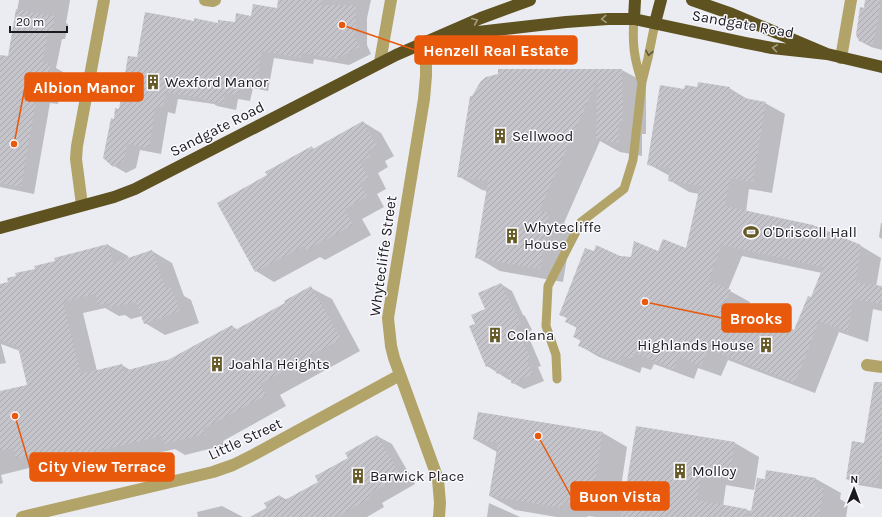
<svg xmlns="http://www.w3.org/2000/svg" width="882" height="517" viewBox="0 0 882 517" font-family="Karla,sans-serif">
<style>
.shadow{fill:#0003;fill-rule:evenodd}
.building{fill:url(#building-hatch);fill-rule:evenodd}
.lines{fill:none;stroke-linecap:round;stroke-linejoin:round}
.lane{stroke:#b2a469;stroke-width:9}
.street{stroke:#b2a469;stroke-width:12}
.highway{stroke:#5e5220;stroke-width:12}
.oneway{stroke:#a49d84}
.oneway2{stroke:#5f593f}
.labels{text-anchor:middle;stroke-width:3;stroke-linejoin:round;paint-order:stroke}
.street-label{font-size:15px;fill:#1b1b1d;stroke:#f9f9fe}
.poi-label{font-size:15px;fill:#1b1b1d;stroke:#f9f9fe;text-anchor:start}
.leader{fill:none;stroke:#e8590c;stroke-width:1.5}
.callout-dot{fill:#e8590c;stroke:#f9f9fe;stroke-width:1.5}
.callout{fill:#e8590c;stroke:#e8590c;stroke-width:1.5}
.callout-label{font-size:16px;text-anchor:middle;font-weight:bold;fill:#fff}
</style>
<defs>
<pattern id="building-hatch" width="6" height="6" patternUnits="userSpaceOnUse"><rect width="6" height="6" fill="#c4c4ca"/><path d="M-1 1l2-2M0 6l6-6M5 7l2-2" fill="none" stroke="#a8a8ad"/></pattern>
</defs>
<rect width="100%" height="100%" fill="#ebecf2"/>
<path class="shadow" d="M19,0H70L66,23L68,24L65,39H62L56,68L63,72L58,104L50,103L34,194L0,187V64L9,57Z
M279,0H371L367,18V45L371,54L349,65L314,59L313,64L274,58L268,91L253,88L250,101L238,99L236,110L217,106L214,104L178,99L175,114L168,112L161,154L140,150L136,168L126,173L114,166V120L120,110L138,59L194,22L235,24L278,9Z
M866,0H882V50L871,47L860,41Z
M499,70H622L646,83V134H642V156L620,152L600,141L564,223L572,228L563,282L500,271L476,257L488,191L482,190L458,176L472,97L499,74Z
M698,88H729L749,100L765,103L785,114L772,193L749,189L746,212L812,226L861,246L881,258L876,287H882V311L873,309L868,342L839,332L815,393L728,360L721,376L698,368L694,379L654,364L651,370L642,367L640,373L599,357L580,346L581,341L574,337L577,328L566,322L568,318L560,314L594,252L632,258L659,252L687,249L699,194L689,192L669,180L670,176L648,164L685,90ZM742,256L822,273L812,298L795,331L746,312L750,302L728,290Z
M363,122L381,133L394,156L385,161L388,167L378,173L386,189L377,194L384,207L362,219L371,235L325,260L320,257L274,282L256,271L269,176L312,148L314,149Z
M881,223H882V239L879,237Z
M108,245L128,256L129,259L152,251L172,263L184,296L191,300L199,323L165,335L145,323L142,316L131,319L125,315L119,316L105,308L83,313L97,371L122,365L130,370L166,361L167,362L232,326L238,330L286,303L311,288L332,299L360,351L280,395L286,406L223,441L225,445L185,455L175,449L115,463L111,467L101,469L97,473L86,476L83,480L79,481L53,466L37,469L33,467L1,475L3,483L0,484V392L28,385L20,351L1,344L6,363L0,364V285L9,283L36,269L56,262L55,259Z
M501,284L512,291L523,315L525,316L532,330L527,333L541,366L538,367L544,381L524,389L513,383L511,379L509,380L487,366L476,324Z
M882,395V489L858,485L847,479L864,444Z
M603,433L627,447L621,487L627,488L735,443L759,457L754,490L726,485L723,506L752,511L766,480L767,471L816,479L841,493L840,499L848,504L846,517H596L588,516L587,517H557L515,510L490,496L497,452L474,439Z
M377,436L392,444L415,484L382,503L384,507L367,517H250L268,507L280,496L287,500L319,482Z
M489,503L520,517H487Z
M222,506L243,517H196H198L197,512Z"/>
<path class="building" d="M278,0H322L321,5H356L355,38L360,47L336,59L302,53L301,58L262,51L256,85L241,82L238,95L225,93L224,104L204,100V99L166,92L163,107L156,106L149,148L127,144L124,161L113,167L103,158L111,118L114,119L115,108L119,109L128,56L137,57L145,12L194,21V18L218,23V20L235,22L236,13L251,16L253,4L277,8Z
M865,0H881L873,45L859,41L856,35L860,7L864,8Z
M16,9L55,16L52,32H48L43,62L51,64L45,97L37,96L21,187L0,183V55L8,56Z
M498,69H622L623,121H619V143L596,139L597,81L539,211L549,213L540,269L475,258L488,181L457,177L470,96H472L481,81L486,77L498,74Z
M698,82L730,87L729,92L739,94V97L766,102L753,182L730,178L725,206L813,225L861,245L856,282L882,286V304L853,299L848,332L819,321L795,383L708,349L701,366L678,357L674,369L634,353L631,360L622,356L620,362L578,346L581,340L573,337L577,327L565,322L567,318L559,315L585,248L594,251L596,245L620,256L631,257L634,241L658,251L663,239L686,248L700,186L668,181L670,168L647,165L660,85L684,89L685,85L697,87ZM722,245L823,267L811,297L808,296L794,330L725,303L731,290L708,281Z
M363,121L377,146L367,151L371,157L360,162L369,178L360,183L367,196L345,209L353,225L306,250L304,246L255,272L217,203L267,175L265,172L312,146L313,149Z
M108,244L113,263L152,250L166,289L171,287L180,311L144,324L136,302L110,308L109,303L98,305L95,294L63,302L81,374L122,364L124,371L166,360V361L232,325L235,330L285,303L284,301L311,286L341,339L260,384L266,395L203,429L205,434L164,444L162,436L94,452L91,456L81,458L76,462L66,465L63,469H58L53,468L48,460L46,451L16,458L13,448L0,451V391L27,385L18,347L0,340V284L8,282L7,278L16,276L15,273L35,269L34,266L55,261L54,258Z
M501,283L513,309H514L521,324L516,326L531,359L527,361L533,374L512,384L506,370L497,374L492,364L486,367L469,326L475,324L471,315L485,309L478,293Z
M874,382H882V458L878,485L846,479L852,441L864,443Z
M478,412L603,432L595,482L626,487L636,426L735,442L729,476L702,472L697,500L747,509L746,517H621L622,512L563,502L562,508L489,496L498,443L473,439Z
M377,435L401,476L368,494L370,498L337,517H254L268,510L264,503L280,495L283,501L318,482L315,476L348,458L345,453Z
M766,470L816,478L815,487L824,488L819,517H750L757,478L765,479Z"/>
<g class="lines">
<path class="lane" d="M634,19C632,43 634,59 642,82
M557,379L556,355L546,326L548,286L581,222L624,189L633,160L642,82L648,58L655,23"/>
<path class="street" d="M205,0L213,1L215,0
M426,41V76L424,99L388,318L391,346L394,358L438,479L440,503L439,517
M841,58L851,0
M380,62L391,0
M82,205L76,159L77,146L104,0
M867,365L882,367
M22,517L213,472L233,465L255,454L400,375"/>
<path class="highway" d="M692,0L732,14L827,54L882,67
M634,19L635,0
M655,23L661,0
M452,35L566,22L608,19H634L746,43L772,48L827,54
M0,228L114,197L135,189L396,55L481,18L530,0"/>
</g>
<defs><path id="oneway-chevron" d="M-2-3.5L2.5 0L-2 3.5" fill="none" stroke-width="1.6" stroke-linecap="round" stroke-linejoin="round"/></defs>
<g class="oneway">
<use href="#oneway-chevron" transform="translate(604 19) rotate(177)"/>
<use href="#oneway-chevron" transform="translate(475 21) rotate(-23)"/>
<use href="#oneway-chevron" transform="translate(775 48) rotate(-172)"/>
</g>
<use class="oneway2" href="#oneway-chevron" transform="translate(649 53) rotate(100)"/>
<defs>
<symbol id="building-bare" viewBox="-9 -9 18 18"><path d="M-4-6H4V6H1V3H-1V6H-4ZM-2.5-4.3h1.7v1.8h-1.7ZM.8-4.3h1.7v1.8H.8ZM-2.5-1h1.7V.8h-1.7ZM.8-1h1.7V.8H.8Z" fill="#655926" stroke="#f9f9fe" stroke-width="2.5" paint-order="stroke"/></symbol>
<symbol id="stadium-bare" viewBox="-9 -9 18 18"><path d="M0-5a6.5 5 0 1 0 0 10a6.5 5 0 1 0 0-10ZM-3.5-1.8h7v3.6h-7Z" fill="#655926" stroke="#f9f9fe" stroke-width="2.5" paint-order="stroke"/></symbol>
</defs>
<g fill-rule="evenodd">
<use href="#building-bare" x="142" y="71" width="22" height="22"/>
<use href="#building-bare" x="489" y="125" width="22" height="22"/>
<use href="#stadium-bare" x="740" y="221" width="22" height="22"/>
<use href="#building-bare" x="501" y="225" width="22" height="22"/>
<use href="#building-bare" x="484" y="324" width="22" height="22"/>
<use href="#building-bare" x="755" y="334" width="22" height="22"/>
<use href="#building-bare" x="206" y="353" width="22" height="22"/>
<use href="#building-bare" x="669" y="460" width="22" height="22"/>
<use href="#building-bare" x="347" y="465" width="22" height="22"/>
</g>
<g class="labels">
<g class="street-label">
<text transform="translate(743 24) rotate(10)" y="5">Sandgate Road</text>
<text transform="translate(217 129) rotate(-27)" y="5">Sandgate Road</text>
<text transform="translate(383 256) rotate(-82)" y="5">Whytecliffe Street</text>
<text transform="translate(245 439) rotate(-25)" y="5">Little Street</text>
</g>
<g class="poi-label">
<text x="165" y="87">Wexford Manor</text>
<text x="512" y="141">Sellwood</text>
<text x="524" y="232">Whytecliffe<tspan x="524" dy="17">House</tspan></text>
<text x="763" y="237">O'Driscoll Hall</text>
<text x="507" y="340">Colana</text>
<text x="754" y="350" text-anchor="end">Highlands House</text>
<text x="229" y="369">Joahla Heights</text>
<text x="692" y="476">Molloy</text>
<text x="370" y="481">Barwick Place</text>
</g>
</g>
<path class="leader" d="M342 25L415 50M14 144L25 87M645 302L722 318M15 416L30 467M538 436L571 496"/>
<g class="callout-dot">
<circle cx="342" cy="25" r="4"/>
<circle cx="14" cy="144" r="4"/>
<circle cx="645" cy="302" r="4"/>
<circle cx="15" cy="416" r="4"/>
<circle cx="538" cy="436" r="4"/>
</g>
<g class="callout">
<rect x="415" y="36" width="162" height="28" rx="4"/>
<rect x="25" y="73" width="118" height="28" rx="4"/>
<rect x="722" y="304" width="69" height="28" rx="4"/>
<rect x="30" y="453" width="144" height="28" rx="4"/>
<rect x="571" y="482" width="98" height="28" rx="4"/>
</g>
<g class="callout-label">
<text x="496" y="56">Henzell Real Estate</text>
<text x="84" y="93">Albion Manor</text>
<text x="756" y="324">Brooks</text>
<text x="102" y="472">City View Terrace</text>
<text x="620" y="502">Buon Vista</text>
</g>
<g transform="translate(854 489) rotate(1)" stroke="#f9f9fe" stroke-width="3" paint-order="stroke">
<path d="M0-3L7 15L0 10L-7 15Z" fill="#1b1b1d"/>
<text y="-6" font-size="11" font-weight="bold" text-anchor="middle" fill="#1b1b1d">N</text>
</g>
<path d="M10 26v6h57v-6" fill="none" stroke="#1b1b1d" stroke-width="2"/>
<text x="16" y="26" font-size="12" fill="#1b1b1d" stroke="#f9f9fe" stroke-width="3" paint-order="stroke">20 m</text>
</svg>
